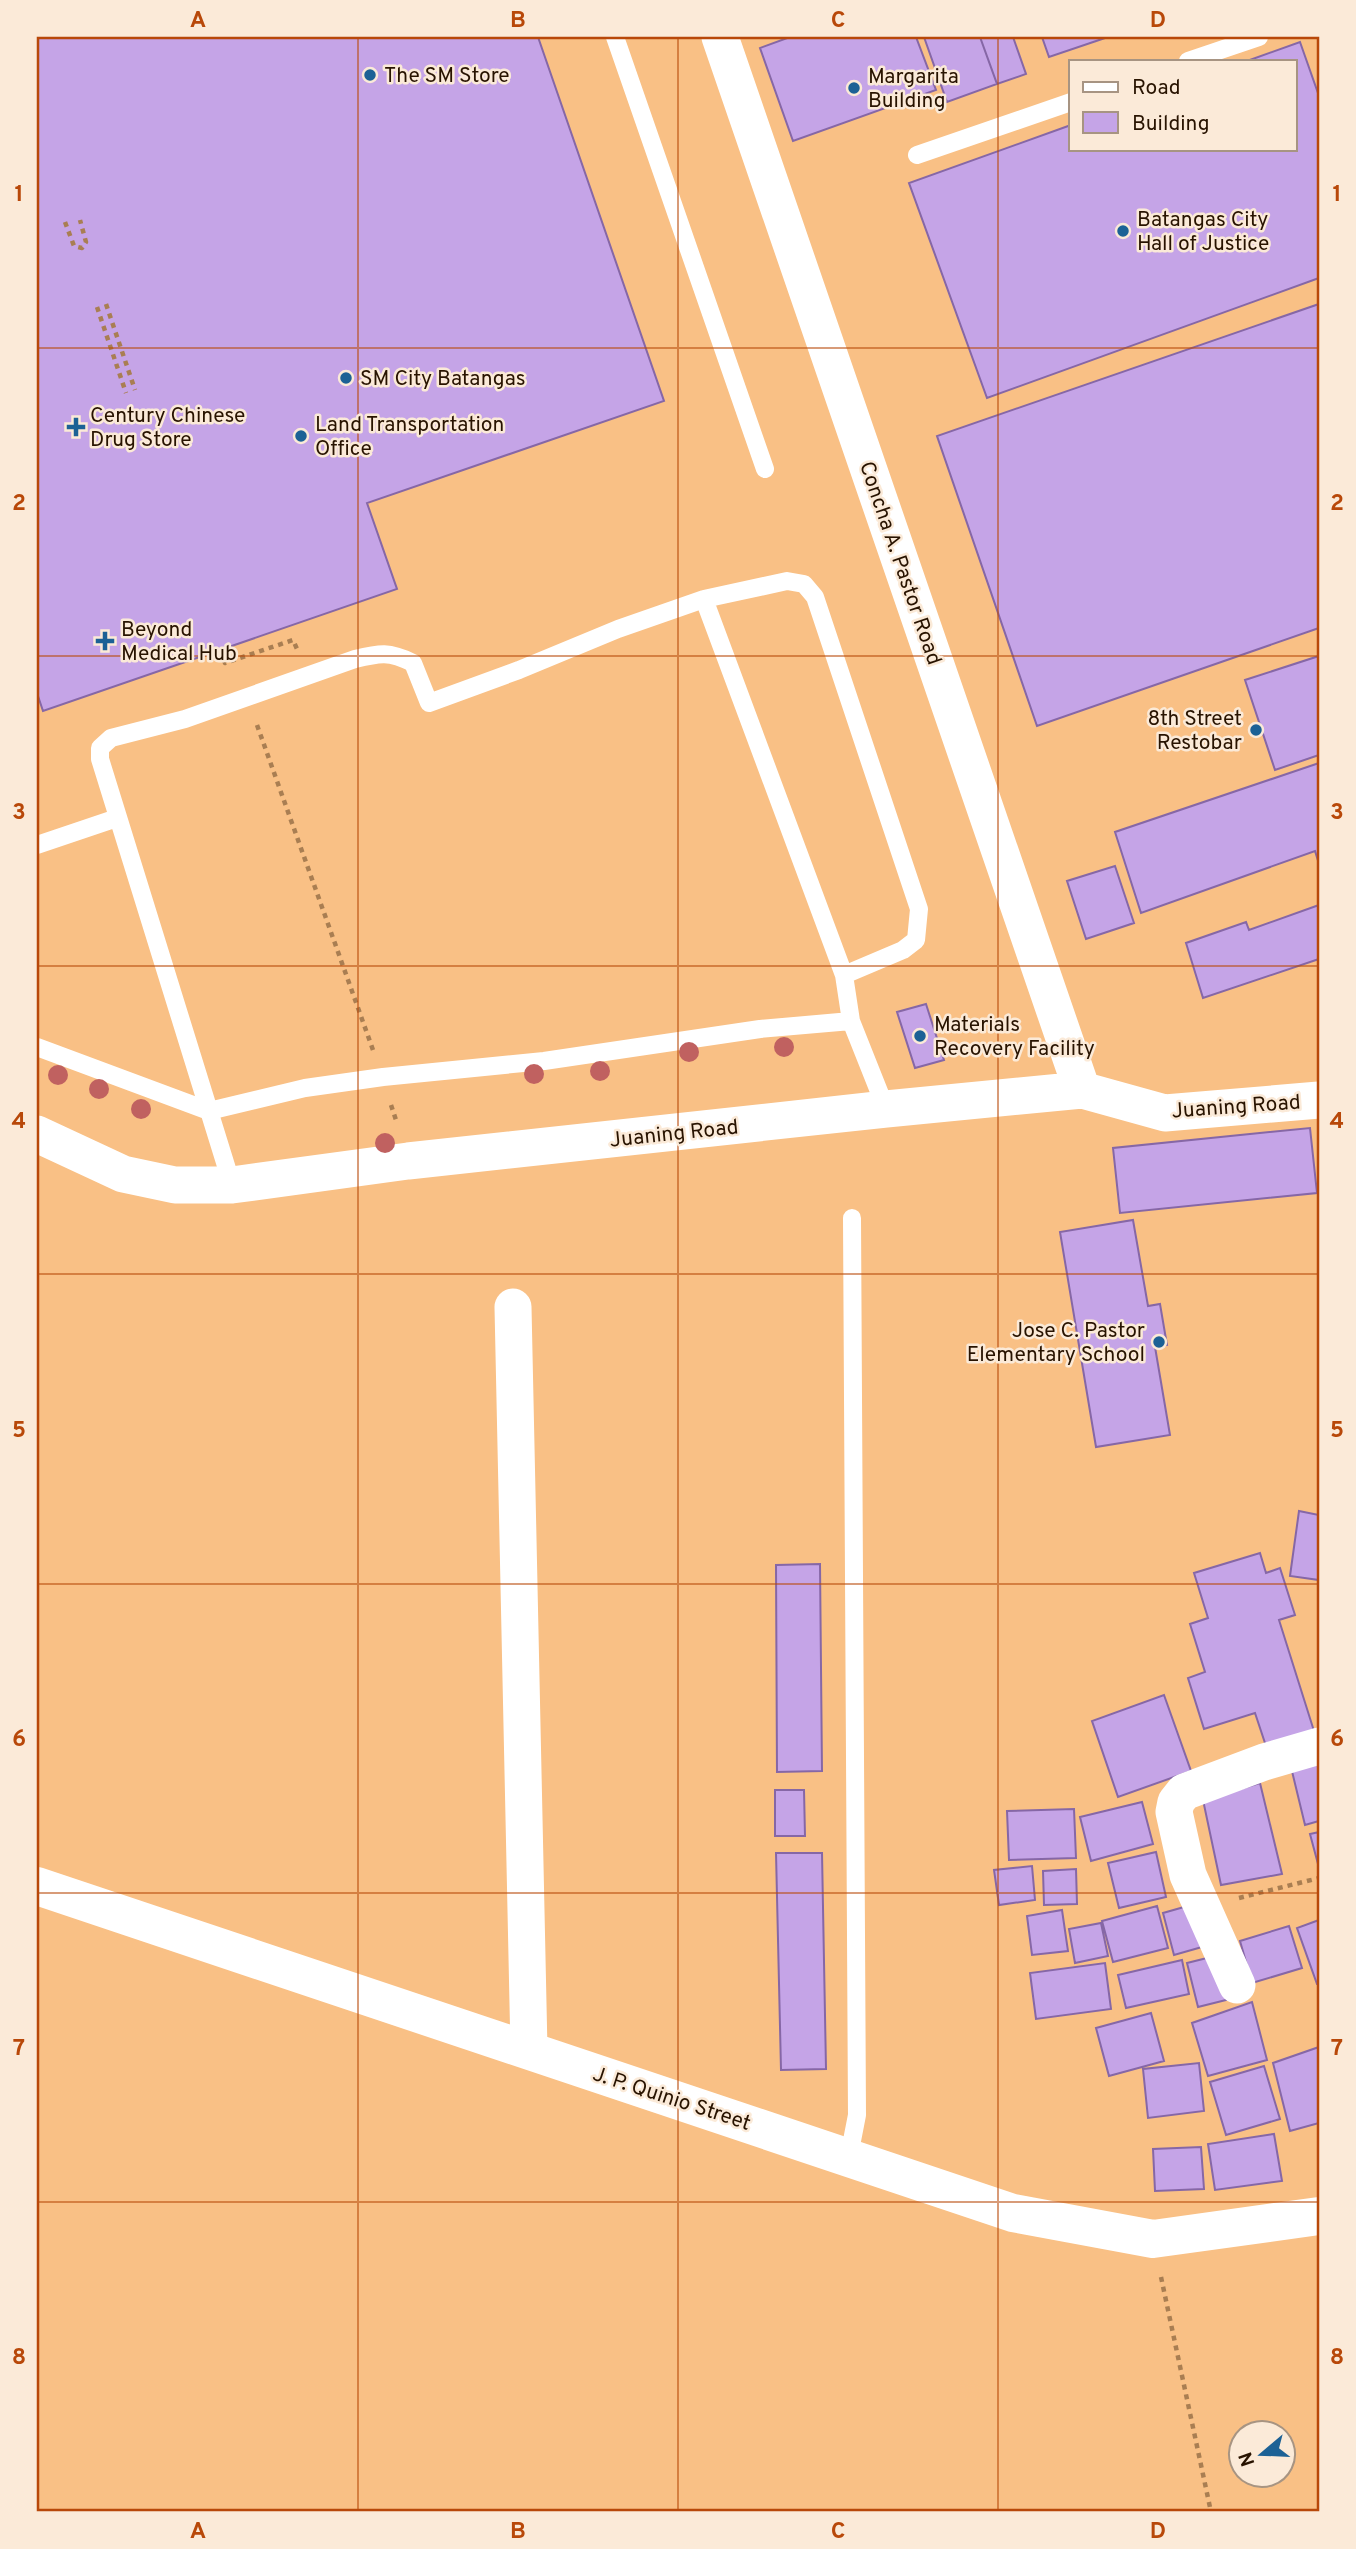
<svg xmlns="http://www.w3.org/2000/svg" width="1356" height="2549" viewBox="0 0 1356 2549" font-family="Overpass,sans-serif">
<style>
.building{fill:#c5a4e7;stroke:#8667a6;stroke-width:2}
.lines{fill:none;stroke-linecap:round;stroke-linejoin:round}
.path{stroke:#a97e52;stroke-width:4.5;stroke-dasharray:5 5;stroke-linecap:butt}
.lane{stroke:#fff;stroke-width:18}
.street{stroke:#fff;stroke-width:37}
.secondary{stroke:#fff;stroke-width:38}
.tree{fill:#c06160}
.grid{fill:none;stroke:#b84809;stroke-width:2;stroke-opacity:0.55}
.poi-dot{fill:#1c6195;stroke:#fbead8;stroke-width:2.5}
.labels{text-anchor:middle;stroke-width:5;stroke-linejoin:round;paint-order:stroke}
.poi-label{font-size:21px;fill:#281300;stroke:#fbead8;text-anchor:start}
.street-label{font-size:21px;fill:#281300;stroke:#fbead8}
.neatline{fill:none;stroke:#b84809;stroke-width:2.5}
.grid-label{font-size:23px;text-anchor:middle;font-weight:bold;fill:#b84809}
</style>
<rect width="100%" height="100%" fill="#f9c085"/>
<path class="building" d="M37,37H538L664,401L367,503L397,589L43,711L37,693Z
M790,37H916L936,90L793,141L760,48Z
M924,37H980L997,84L947,102Z
M980,37H1013L1026,74L997,84Z
M1042,37H1108L1049,57Z
M1300,42L1319,96V278L987,398L909,183L1071,125V149H1295V61H1247Z
M1319,304V628L1037,726L937,436Z
M1319,656V755L1275,770L1245,680Z
M1319,763V864L1315,851L1141,913L1115,832Z
M1115,866L1134,923L1086,939L1067,881Z
M1319,905V959L1203,998L1186,943L1246,922L1249,930Z
M926,1004L944,1060L915,1068L897,1012Z
M1310,1128L1317,1193L1120,1213L1113,1148Z
M1133,1220L1148,1306L1160,1304L1167,1345L1155,1347L1170,1435L1096,1447L1060,1232Z
M1299,1511L1319,1515V1580L1290,1576Z
M1260,1553L1266,1573L1280,1568L1295,1615L1279,1620L1314,1731L1266,1746L1255,1713L1204,1729L1188,1678L1205,1672L1190,1624L1208,1618L1194,1573Z
M820,1564L822,1771L777,1772L776,1565Z
M1164,1695L1191,1771L1118,1797L1092,1721Z
M1319,1755V1821L1305,1825L1290,1763Z
M1260,1783L1282,1874L1221,1885L1203,1800Z
M775,1790H804L805,1836H775Z
M1142,1802L1153,1844L1091,1861L1080,1817Z
M1074,1809L1076,1858L1009,1860L1007,1811Z
M1319,1832V1864H1318L1310,1834Z
M1156,1852L1166,1897L1119,1908L1108,1863Z
M776,1853H822L826,2069L781,2070Z
M1032,1866L1035,1900L999,1905L994,1870Z
M1076,1869L1077,1904L1044,1905L1043,1871Z
M1198,1903L1209,1945L1174,1955L1163,1913Z
M1157,1906L1168,1948L1113,1962L1102,1921Z
M1062,1910L1068,1951L1032,1955L1027,1916Z
M1319,1920V1984H1317L1297,1928Z
M1101,1923L1108,1956L1075,1963L1069,1929Z
M1289,1926L1302,1968L1252,1983L1240,1941Z
M1223,1954L1234,1998L1198,2007L1187,1963Z
M1182,1960L1189,1994L1126,2008L1118,1975Z
M1105,1963L1111,2009L1036,2019L1030,1973Z
M1252,2002L1267,2060L1208,2076L1192,2023Z
M1151,2013L1164,2061L1109,2076L1096,2028Z
M1319,2047V2123L1290,2131L1273,2063Z
M1199,2063L1204,2111L1148,2118L1143,2069Z
M1264,2066L1280,2119L1226,2135L1210,2082Z
M1274,2134L1282,2181L1215,2190L1208,2144Z
M1201,2147L1204,2189L1155,2191L1153,2149Z"/>
<g class="lines">
<path class="path" d="M65,222L74,246L82,248L86,242L80,220
M106,304L135,390
M97,307L126,393
M220,650L225,663L293,640L297,649
M257,725L373,1050
M391,1105L397,1123
M1239,1898L1319,1878
M1161,2277L1211,2512"/>
<path class="lane" d="M615,37L765,469
M1188,61L1259,37
M917,155L1071,102
M704,599L844,975L851,1021L886,1109
M37,845L117,818
M37,1047L209,1111L305,1088L383,1077L544,1061L760,1029L851,1021
M232,1185L100,759V748L111,738L185,719L355,659C380,653 389,651 413,663L429,703L519,670L618,629L704,599L787,581L804,584L815,597L919,909L916,940L903,950L844,975
M849,2156L857,2115L852,1218"/>
<path class="street" d="M720,37L1082,1090
M37,1134L123,1174L175,1185H232L408,1161L886,1109L1082,1090L1165,1113L1319,1100
M513,1307L529,2050
M1237,1985L1188,1875L1174,1812L1176,1802L1184,1792L1264,1762L1319,1746"/>
<path class="secondary" d="M37,1886L1013,2213L1153,2239L1319,2216"/>
</g>
<g class="tree">
<circle cx="784" cy="1047" r="10"/>
<circle cx="689" cy="1052" r="10"/>
<circle cx="600" cy="1071" r="10"/>
<circle cx="534" cy="1074" r="10"/>
<circle cx="58" cy="1075" r="10"/>
<circle cx="99" cy="1089" r="10"/>
<circle cx="141" cy="1109" r="10"/>
<circle cx="385" cy="1143" r="10"/>
</g>
<path class="grid" d="M358,37V2512M678,37V2512M998,37V2512M37,348H1319M37,656H1319M37,966H1319M37,1274H1319M37,1584H1319M37,1893H1319M37,2202H1319"/>
<g class="poi-dot">
<circle cx="370" cy="75" r="7"/>
<circle cx="854" cy="88" r="7"/>
<circle cx="1123" cy="231" r="7"/>
<circle cx="346" cy="378" r="7"/>
<path d="M72.5 416.5h7v7h7v7h-7v7h-7v-7h-7v-7h7z"/>
<circle cx="301" cy="436" r="7"/>
<path d="M101.5 630.5h7v7h7v7h-7v7h-7v-7h-7v-7h7z"/>
<circle cx="1256" cy="730" r="7"/>
<circle cx="920" cy="1036" r="7"/>
<circle cx="1159" cy="1342" r="7"/>
</g>
<g class="labels">
<g class="poi-label">
<text x="384" y="82">The SM Store</text>
<text x="868" y="83">Margarita<tspan x="868" dy="24">Building</tspan></text>
<text x="1137" y="226">Batangas City<tspan x="1137" dy="24">Hall of Justice</tspan></text>
<text x="360" y="385">SM City Batangas</text>
<text x="90" y="422">Century Chinese<tspan x="90" dy="24">Drug Store</tspan></text>
<text x="315" y="431">Land Transportation<tspan x="315" dy="24">Office</tspan></text>
<text x="121" y="636">Beyond<tspan x="121" dy="24">Medical Hub</tspan></text>
<text x="1242" y="725" text-anchor="end">8th Street<tspan x="1242" dy="24">Restobar</tspan></text>
<text x="934" y="1031">Materials<tspan x="934" dy="24">Recovery Facility</tspan></text>
<text x="1145" y="1337" text-anchor="end">Jose C. Pastor<tspan x="1145" dy="24">Elementary School</tspan></text>
</g>
<g class="street-label">
<text transform="translate(901 563) rotate(71)" y="7">Concha A. Pastor Road</text>
<text transform="translate(1236 1106) rotate(-4)" y="7">Juaning Road</text>
<text transform="translate(674 1133) rotate(-6)" y="7">Juaning Road</text>
<text transform="translate(672 2098) rotate(18)" y="7">J. P. Quinio Street</text>
</g>
</g>
<rect width="1356" height="2549" fill="none" stroke="#fbead8" stroke-width="77"/>
<rect x="1069" y="60" width="228" height="91" fill="#fbead8" stroke="#a79482" stroke-width="2"/>
<rect x="1083" y="82" width="35" height="10" fill="#ffffff" stroke="#a79482" stroke-width="2"/>
<text x="1132" y="94" font-size="21" fill="#281300">Road</text>
<rect x="1083" y="112" width="35" height="21" fill="#c5a4e7" stroke="#a79482" stroke-width="2"/>
<text x="1132" y="130" font-size="21" fill="#281300">Building</text>
<g transform="translate(1262 2454) rotate(251)"><circle r="33" fill="#fbead8" stroke="#a79482" stroke-width="2"/>
<path d="M0-5L12 26L0 18L-12 26Z" fill="#1c6195"/>
<text y="-10" font-size="19" font-weight="bold" text-anchor="middle" fill="#281300">N</text>
</g>
<rect x="38" y="38" width="1280" height="2472" class="neatline"/>
<g class="grid-label">
<text x="198" y="27">A</text>
<text x="518" y="27">B</text>
<text x="838" y="27">C</text>
<text x="1158" y="27">D</text>
<text x="19" y="201">1</text>
<text x="1337" y="201">1</text>
<text x="19" y="510">2</text>
<text x="1337" y="510">2</text>
<text x="19" y="819">3</text>
<text x="1337" y="819">3</text>
<text x="19" y="1128">4</text>
<text x="1337" y="1128">4</text>
<text x="19" y="1437">5</text>
<text x="1337" y="1437">5</text>
<text x="19" y="1746">6</text>
<text x="1337" y="1746">6</text>
<text x="19" y="2055">7</text>
<text x="1337" y="2055">7</text>
<text x="19" y="2364">8</text>
<text x="1337" y="2364">8</text>
<text x="198" y="2538">A</text>
<text x="518" y="2538">B</text>
<text x="838" y="2538">C</text>
<text x="1158" y="2538">D</text>
</g>
</svg>
